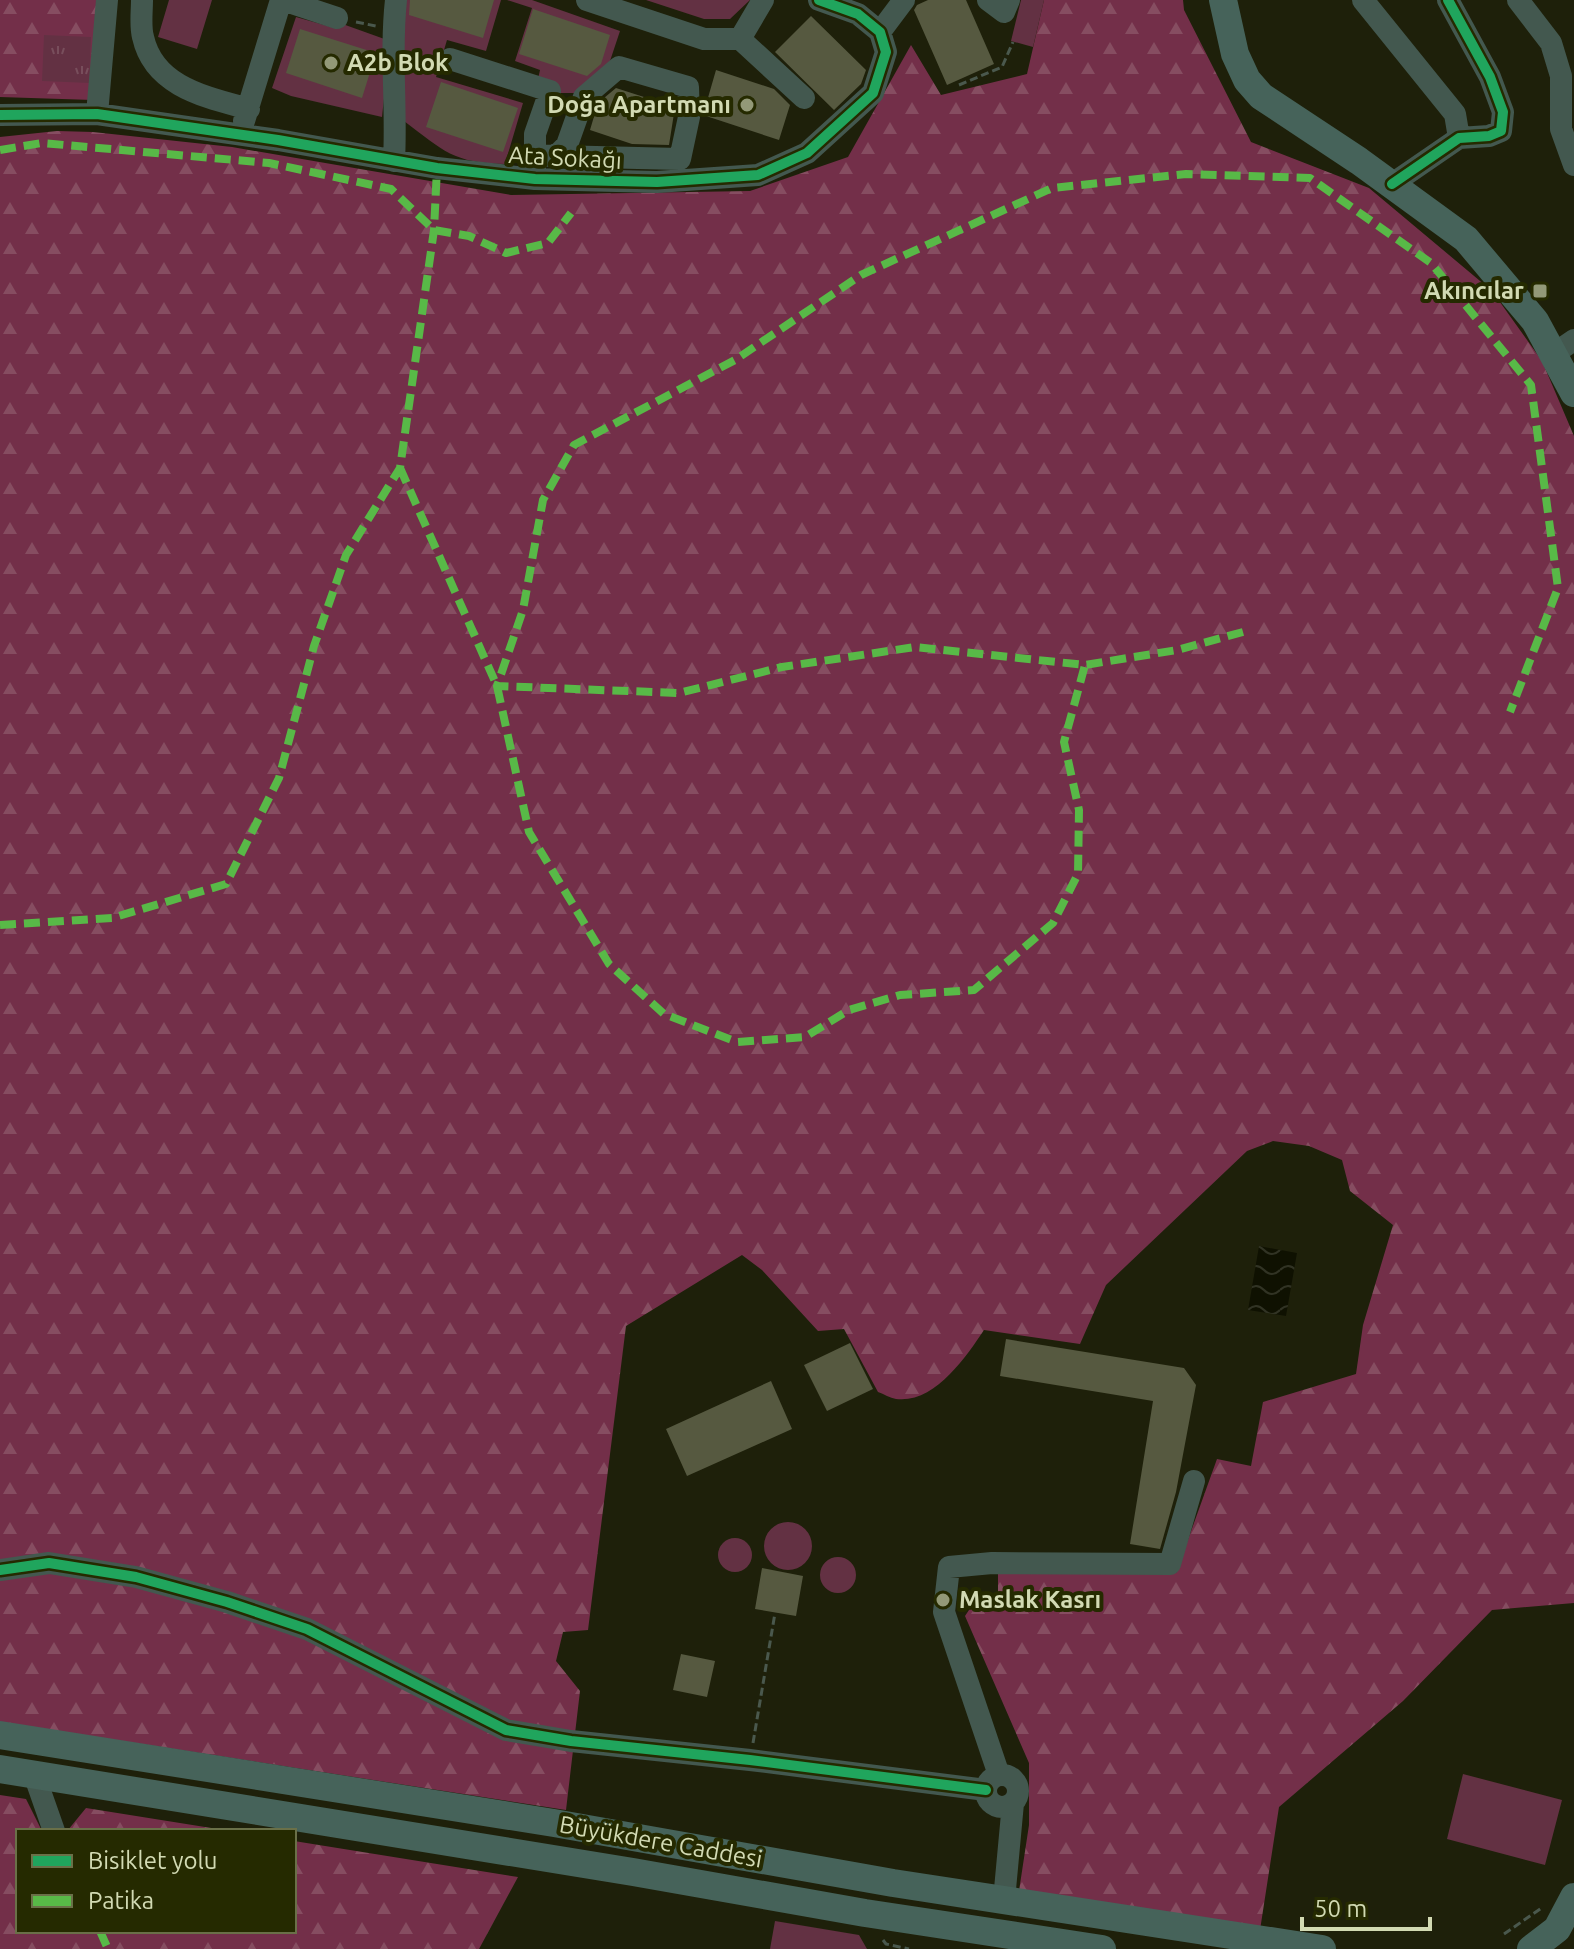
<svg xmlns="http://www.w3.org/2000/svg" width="1574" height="1949" viewBox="0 0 1574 1949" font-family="Ubuntu,sans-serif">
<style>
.grass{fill:#633143}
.forest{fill:url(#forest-firs)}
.park{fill:url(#park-tufts)}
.water{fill:url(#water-waves)}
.building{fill:#565940}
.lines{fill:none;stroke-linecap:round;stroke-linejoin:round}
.path{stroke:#4a584d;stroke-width:3;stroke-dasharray:8 4;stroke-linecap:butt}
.minor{stroke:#43584f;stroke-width:22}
.major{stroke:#46635a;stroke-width:28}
.quiet{stroke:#58b947;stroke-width:8;stroke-dasharray:16 8;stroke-linecap:butt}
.cycleway-casing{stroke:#252a00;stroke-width:15}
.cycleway{stroke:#20a55d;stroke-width:10}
.poi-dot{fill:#939978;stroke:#252a00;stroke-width:3}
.labels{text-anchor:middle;stroke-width:8;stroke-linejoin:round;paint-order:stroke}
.poi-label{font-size:24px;font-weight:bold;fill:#d2dab3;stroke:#252a00;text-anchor:start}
.street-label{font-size:24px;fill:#d2dab3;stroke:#252a00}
</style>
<defs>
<pattern id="forest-firs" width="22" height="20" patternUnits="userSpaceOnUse" patternTransform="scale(2)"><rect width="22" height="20" fill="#732f49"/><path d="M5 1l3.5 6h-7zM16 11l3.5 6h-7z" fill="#864d61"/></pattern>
<pattern id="park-tufts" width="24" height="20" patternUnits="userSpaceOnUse" patternTransform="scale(2)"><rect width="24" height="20" fill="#633143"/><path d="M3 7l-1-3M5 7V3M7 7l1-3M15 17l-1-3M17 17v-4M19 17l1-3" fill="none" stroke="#784e5c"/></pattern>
<pattern id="water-waves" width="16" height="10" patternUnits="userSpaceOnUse" patternTransform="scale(2)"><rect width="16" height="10" fill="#0f1101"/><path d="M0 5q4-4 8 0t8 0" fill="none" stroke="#313324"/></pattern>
</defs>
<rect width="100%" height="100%" fill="#1e200a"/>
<path class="grass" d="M169,0H212L197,49L158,37Z
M404,0H501L486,51L447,40L436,77L523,103L505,164C453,163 444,151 404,121Z
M507,0H532L620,31L608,67L577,93H556L538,79L540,70L515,61L532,8Z
M646,0H750L730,19H704Z
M1021,0H1044L1033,47L1011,41Z
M296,17L335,28L337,22L390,41L382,117L291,96L272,88Z
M764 1546a24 24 0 1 1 48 0a24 24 0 1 1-48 0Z
M718 1555a17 17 0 1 1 34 0a17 17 0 1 1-34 0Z
M820 1575a18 18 0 1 1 36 0a18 18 0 1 1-36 0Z
M1463,1774L1562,1800L1545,1865L1447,1839Z
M775,1921L859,1935L867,1949H770Z"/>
<path class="forest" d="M0,0H99L93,100L0,97Z
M1044,0H1183L1184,10L1251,142L1369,188L1492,291L1542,361L1574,436V1603L1492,1610L1403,1701L1279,1807L1260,1930L1019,1891L1029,1825V1763L965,1616L975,1601L998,1598V1570L1176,1573L1217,1459L1251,1466L1263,1402L1356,1374L1363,1325L1393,1225L1350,1191L1342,1160L1309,1146L1273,1141L1247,1151L1106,1285L1080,1344L984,1330C966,1357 934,1404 896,1399C890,1398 884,1394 878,1392L844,1329L818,1331L762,1270L742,1255L626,1326L588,1630L563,1632L556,1661L580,1691L566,1810L0,1722V137L57,131L93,132L232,147L511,195L750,191L848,157L911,45L941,95L1027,74Z
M0,1795L26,1799L42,1831H18V1931H294V1841L518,1877L479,1949H0Z
M86,1808L230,1831H60L68,1830Z"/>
<path class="park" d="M44,35L91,37L89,83L42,81Z"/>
<path class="water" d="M1259,1246L1297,1253L1286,1316L1248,1310Z"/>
<path class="building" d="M410,0H494L483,38L409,15Z
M928,0H966L994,64L947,85L914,10L917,5Z
M533,9L610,35L601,64L587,76L519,54Z
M811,16L866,70L861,84L834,110L775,52Z
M300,29L376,53L362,98L286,73Z
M716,70L774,89L790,105L779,140L703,115Z
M441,82L518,108L503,152L426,127Z
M616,88L675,107L669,145L632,144L590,130L598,103Z
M1006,1339L1184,1368L1196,1385L1176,1492L1160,1549L1130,1544L1153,1401L1000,1376Z
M850,1343L873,1389L827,1411L804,1365Z
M771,1381L792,1429L687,1476L666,1429Z
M762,1568L803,1576L796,1616L755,1609Z
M681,1654L715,1661L707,1697L673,1690Z"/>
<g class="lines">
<path class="path" d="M356,22L376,26
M959,85L1002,67L1013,42
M753,1743L775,1613
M1504,1934L1543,1907
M883,1940L886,1944L909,1949"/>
<path class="minor" d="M142,0C142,12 140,26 143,37C154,87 206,97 249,109
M283,0L337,18
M587,0L704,39H740L763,0
M988,0L1004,12L1009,0
M1363,0L1455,114L1459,138
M1518,0L1551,43L1561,76V129L1574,165
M880,32L904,0
M740,39L804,98
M450,59L550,91L535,134V170
M97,114L107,0
M0,115L97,114L278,140L437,168L535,179L657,182L758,175L807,153L873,93L886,52L880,32L858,14L819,0
M244,121L281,0
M535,155L554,156L560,152L567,145L584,97L619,67L688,87L689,117L680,159L554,156
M394,161C397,107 390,53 396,0
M1392,184L1459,138L1489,136L1501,131L1503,112L1490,77L1448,0
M1555,353L1574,340
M0,1570L49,1563L136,1577L227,1602L307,1629L506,1730L571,1741L750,1760L986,1790
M34,1774L54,1831
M986 1791a16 16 0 1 1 32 0a16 16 0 1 1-32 0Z
M999,1775L944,1612L949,1567L992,1563L1170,1564L1194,1481
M1004,1900L1013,1803"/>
<path class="major" d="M1223,0L1235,54L1247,80L1261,96L1359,161L1466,239L1535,321L1574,393
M0,1735L554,1823L893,1883L1322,1949
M0,1769L633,1872L865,1913L1102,1949
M1531,1949L1557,1929L1574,1897"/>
<path class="quiet" d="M0,150L42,143L269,163L391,189L434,230L469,236L506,253L548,243L571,213
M400,468L497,686L529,832L609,964L664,1014L737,1042L805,1037L849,1010L900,995L974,990L1053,923L1078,874L1079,810L1064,742L1085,665
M1243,632L1177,650L1085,665L915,647L782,667L679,693L497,686L523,610L543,500L574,445L735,360L861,275L1052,188L1186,174L1310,178L1431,263L1531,385L1558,588L1510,712
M0,925L112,918L226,884L279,778L314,646L346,555L400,468L434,230L437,168
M100,1931L108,1949"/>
<defs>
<path id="cycleway" d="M0,115L97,114L278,140L437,168L535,179L657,182L758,175L807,153L873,93L886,52L880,32L858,14L819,0
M1392,184L1459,138L1489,136L1501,131L1503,112L1490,77L1448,0
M0,1570L49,1563L136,1577L227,1602L307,1629L506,1730L571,1741L750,1760L986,1790"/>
</defs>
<use href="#cycleway" class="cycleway-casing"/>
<use href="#cycleway" class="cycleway"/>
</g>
<g class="poi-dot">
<circle cx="331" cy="63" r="8"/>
<circle cx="747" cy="105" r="8"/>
<rect x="1532" y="283" width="16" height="16" rx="4"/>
<circle cx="943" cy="1600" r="8"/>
</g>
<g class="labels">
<g class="poi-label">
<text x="347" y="71">A2b Blok</text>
<text x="731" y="113" text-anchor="end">Doğa Apartmanı</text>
<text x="1524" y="299" text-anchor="end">Akıncılar</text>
<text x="959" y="1608">Maslak Kasrı</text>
</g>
<g class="street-label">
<text transform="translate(565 158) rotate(3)" y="8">Ata Sokağı</text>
<text transform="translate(661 1842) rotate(10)" y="8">Büyükdere Caddesi</text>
</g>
</g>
<rect x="16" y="1829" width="280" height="104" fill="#252a00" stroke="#6a7048" stroke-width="2"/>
<rect x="32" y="1855" width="40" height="12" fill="#20a55d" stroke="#6a7048" stroke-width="2"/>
<text x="88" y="1869" font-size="24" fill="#d2dab3">Bisiklet yolu</text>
<rect x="32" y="1895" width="40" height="12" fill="#58b947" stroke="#6a7048" stroke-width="2"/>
<text x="88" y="1909" font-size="24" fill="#d2dab3">Patika</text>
<path d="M1302 1917v12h128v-12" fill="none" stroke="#d2dab3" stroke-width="4"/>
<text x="1314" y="1917" font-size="24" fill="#d2dab3" stroke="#252a00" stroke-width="6" paint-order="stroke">50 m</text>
</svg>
